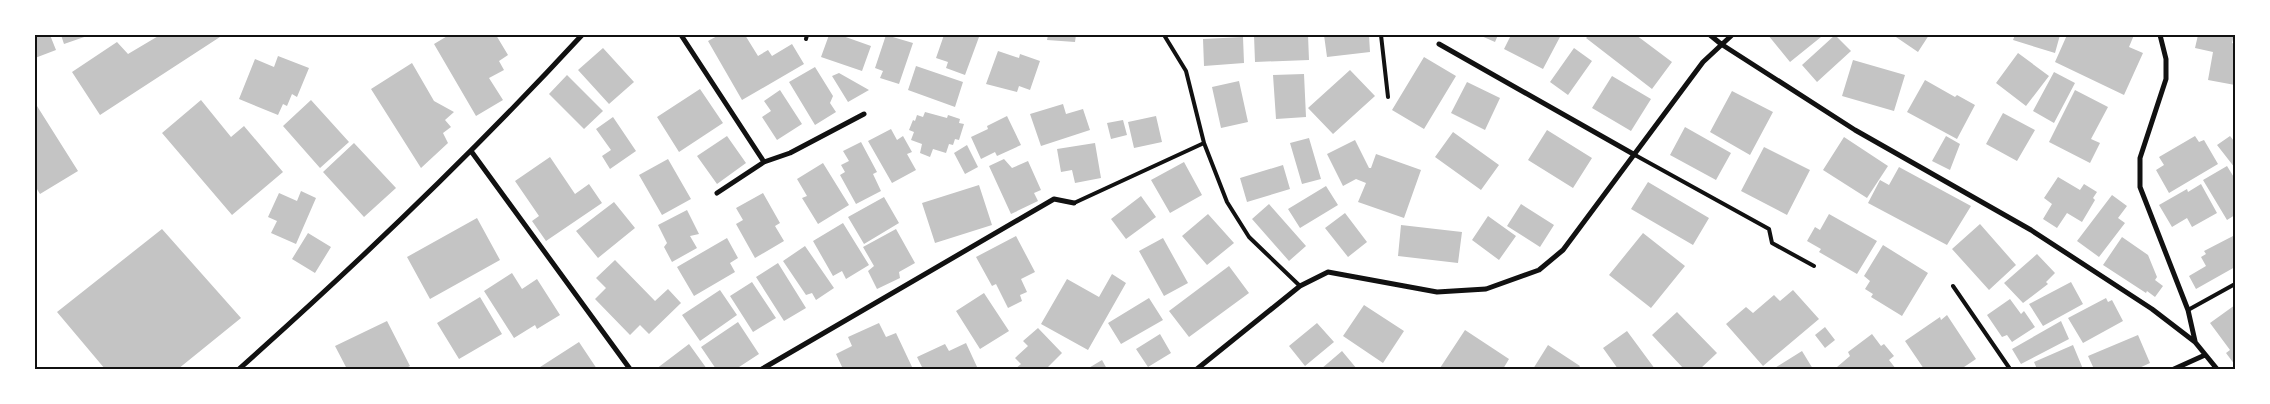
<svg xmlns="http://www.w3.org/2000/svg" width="2270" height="404" viewBox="0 0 2270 404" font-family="Helvetica,sans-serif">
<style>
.building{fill:#c4c4c4}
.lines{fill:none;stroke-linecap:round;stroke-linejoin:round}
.service{stroke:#111;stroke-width:4}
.minor{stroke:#111;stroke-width:5}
.neatline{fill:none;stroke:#111;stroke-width:2}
</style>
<rect width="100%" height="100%" fill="#fff"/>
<path class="building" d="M35,35H50L56,50L35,58Z
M61,35H90L64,44Z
M160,35H223L100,115L72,72L117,42L128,54Z
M449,35H496L508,55L499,61L504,70L489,78L503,100L476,116L434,44Z
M719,35H745L758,56L768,50L772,56L792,44L804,64L742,100L708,41Z
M829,35H840L871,46L862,71L821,57Z
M886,35L913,43L899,84L880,78L883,71L875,68Z
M944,35H972L979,37L965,75L946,68L948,62L936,58Z
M1048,35H1076L1075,42L1047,40Z
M1254,35H1308L1309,60L1255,62Z
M1324,35H1369L1370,52L1327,57Z
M1479,35H1498L1495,42Z
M1511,35H1561L1543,69L1504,49Z
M1589,35H1636L1672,62L1652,89L1586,38Z
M1768,35H1819L1821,37L1790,62Z
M1835,35L1851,51L1817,82L1802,65Z
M1893,35H1929L1918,52Z
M2015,35H2060L2055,53L2013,40Z
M2067,35H2134L2129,47L2143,53L2124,95L2055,62Z
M2198,35H2234L2232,43L2235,44V85L2208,80L2213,52L2195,48Z
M1243,37L1244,63L1204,66L1203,39Z
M603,48L634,82L609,104L578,70Z
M1574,48L1592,61L1568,95L1550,82Z
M998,51L1019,58L1020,54L1040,61L1030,90L1019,86L1017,92L986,84Z
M2018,53L2049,76L2026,106L1996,83Z
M278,56L309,68L297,97L292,94L287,106L283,104L278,115L239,99L255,59L274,67Z
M1424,57L1456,76L1424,129L1392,110Z
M1853,60L1905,75L1894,111L1842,96Z
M412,63L434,101L454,112L445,120L451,127L443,133L448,143L421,168L371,89Z
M916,66L963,82L955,107L908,90Z
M815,67L833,96L830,103L836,112L815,125L789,82Z
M1350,70L1375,96L1333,134L1308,108Z
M2054,72L2075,83L2054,123L2033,111Z
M839,73L869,90L848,102L832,76Z
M1304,74L1306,117L1276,119L1273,75Z
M567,75L603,111L584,129L549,94Z
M1612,76L1651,99L1631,131L1592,108Z
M1925,80L1955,97L1957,95L1975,105L1957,139L1907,112Z
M1239,81L1248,122L1221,128L1212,87Z
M1467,82L1500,98L1485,130L1451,113Z
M700,89L723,123L679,152L657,117Z
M780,90L802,124L777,140L762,117L771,111L764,101Z
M2075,90L2108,107L2091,139L2100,143L2090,163L2049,142Z
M1732,91L1773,112L1750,155L1710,132Z
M201,100L231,137L244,126L283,172L232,215L162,133Z
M311,100L349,142L320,168L283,126Z
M1063,104L1066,114L1083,109L1090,130L1041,146L1030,114Z
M37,106L78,171L40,194L35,186V107Z
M925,112L947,118L948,115L960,119L959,123L964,124L959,140L955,139L953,145L949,144L946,153L933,149L930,157L920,153L922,144L911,140L914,132L909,130L913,120L915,121L917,115L923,117Z
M2003,113L2035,130L2017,161L1986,144Z
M1007,116L1021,145L997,156L995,152L981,159L971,137L988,129L987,126Z
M1156,116L1162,142L1134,148L1128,122Z
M613,117L636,151L610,169L602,156L611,150L596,129Z
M1123,120L1127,135L1111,139L1107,123Z
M1685,127L1731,153L1716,180L1670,155Z
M891,129L897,140L903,136L912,152L907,154L916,170L892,183L868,141Z
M1547,130L1592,158L1573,188L1528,160Z
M1453,132L1499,165L1481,190L1435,157Z
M727,136L746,163L717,184L697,156Z
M1946,136L1960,144L1950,170L1932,161Z
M2195,136L2199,142L2204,140L2218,164L2169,193L2156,170L2164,165L2159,157Z
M2230,136L2234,141L2235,140V168L2217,145Z
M1844,137L1888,166L1867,198L1823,170Z
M1309,138L1321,179L1302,184L1290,143Z
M1355,140L1369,168H1371L1376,154L1421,170L1404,218L1358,202L1366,183L1356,179L1343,186L1327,154Z
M861,142L877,172L873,174L881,191L856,204L840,175L845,172L841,165L849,161L843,151Z
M354,143L396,188L364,217L323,172Z
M1095,143L1101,178L1075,183L1072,170L1061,172L1057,149Z
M967,145L978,167L965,174L954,153Z
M1764,147L1810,170L1787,215L1741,191Z
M550,157L575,194L589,184L602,203L546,241L532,221L539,216L515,181Z
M668,159L691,199L662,215L639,175Z
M1004,159L1012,168L1028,161L1041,190L1034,193L1038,201L1011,214L989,166Z
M1184,162L1202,195L1170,213L1151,180Z
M823,163L849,205L818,224L802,198L807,196L797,179Z
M1283,165L1290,189L1247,202L1240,178Z
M2227,166L2235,179V215L2227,220L2203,180Z
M1899,167L1971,206L1947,245L1868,203L1880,180L1889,185Z
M2058,177L2080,190L2084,184L2097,192L2093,198L2095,200L2082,222L2067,213L2057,228L2043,219L2052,204L2044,198Z
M1648,182L1709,218L1693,245L1631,209Z
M2201,184L2217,213L2192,227L2187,218L2172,227L2159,205L2187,189L2188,192Z
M979,185L992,225L935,243L922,203Z
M1326,186L1338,205L1300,228L1288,209Z
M301,191L316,198L296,244L271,233L277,221L268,217L279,193L297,201Z
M763,193L780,223L775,226L784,241L755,258L736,224L743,220L736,208Z
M2112,195L2127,206L2118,218L2125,223L2099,257L2077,241Z
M1141,196L1156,217L1126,239L1111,219Z
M884,197L899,223L864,244L848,217Z
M614,202L635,228L598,258L576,231Z
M1269,204L1306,246L1289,261L1252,219Z
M1521,204L1554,225L1540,247L1507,226Z
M687,210L699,234L690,236L697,248L672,262L664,247L667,243L658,225Z
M1345,213L1367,242L1348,257L1325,228Z
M1208,214L1234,243L1207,265L1182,236Z
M1829,214L1877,241L1857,274L1819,252L1821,249L1807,241L1815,227L1820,230Z
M1488,216L1516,236L1499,260L1472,240Z
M477,218L500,260L430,299L407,257Z
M843,223L869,265L846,279L842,271L833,276L813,241Z
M1980,224L2016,265L1989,290L1952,249Z
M1401,225L1462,232L1458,263L1398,256Z
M162,229L241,318L178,369H105L57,312Z
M896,229L915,263L899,272L900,278L877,289L868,271L874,266L863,247Z
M308,233L331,247L315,273L292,259Z
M1643,233L1685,266L1651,308L1609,275Z
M1016,236L1035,272L1021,279L1027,292L1020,295L1022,301L1008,308L996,284L992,286L976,257Z
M2233,236L2235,240V267L2196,289L2189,276L2206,266L2201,257L2206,254L2204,251Z
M2122,237L2148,255L2157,277L2155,280L2163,286L2155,297L2147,291L2146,293L2103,265Z
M727,238L738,258L730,263L735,272L694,296L677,267Z
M1163,238L1188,283L1164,296L1139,251Z
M1883,245L1928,273L1902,316L1871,297L1873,294L1865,289L1870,281L1864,276Z
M805,246L834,288L816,300L812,293L806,295L783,261Z
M2037,254L2055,273L2046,282L2048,284L2023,303L2004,283Z
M615,260L655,301L668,289L681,303L649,334L640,325L630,335L595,299L606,288L596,278Z
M778,263L806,308L784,321L756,277Z
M1229,266L1249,293L1189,337L1169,311Z
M512,273L522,289L537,279L560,315L537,329L535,325L514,338L484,291Z
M1112,274L1126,283L1088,350L1041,324L1067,279L1099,297Z
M752,282L776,318L753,332L730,296Z
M2071,282L2083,304L2043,326L2029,304Z
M720,290L737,315L700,341L682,315Z
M1793,290L1819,319L1763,366L1726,324L1746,307L1753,313L1774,295L1780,301Z
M984,293L1009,331L980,349L956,311Z
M480,297L502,334L459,359L437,323Z
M1149,298L1163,320L1121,344L1108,323Z
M2106,298L2108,302L2112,300L2123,321L2083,343L2068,318Z
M2010,299L2021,314L2024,311L2035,327L2012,342L2007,335L2002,337L1987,315Z
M1364,305L1404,331L1383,363L1343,336Z
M2235,305V365L2226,353L2230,350L2210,323Z
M1677,312L1717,353L1700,369H1684L1652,335Z
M1947,315L1976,359L1961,369H1924L1905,341L1940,317L1941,320Z
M387,321L410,366L404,369H347L335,346Z
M2061,321L2069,339L2021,364L2012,349Z
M738,322L759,354L736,369H716L701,347Z
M879,323L886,337L896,333L913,369H843L836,354L852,346L848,337Z
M1317,323L1334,342L1305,366L1289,346Z
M1825,327L1835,340L1825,348L1815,335Z
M1038,328L1062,353L1046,369H1015L1021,364L1015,358L1028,346L1023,341Z
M1465,330L1509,359L1503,369L1440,368Z
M1627,331L1655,369H1618L1603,348Z
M1160,334L1171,353L1148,367L1136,349Z
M1872,334L1881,346L1884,344L1894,356L1889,360L1896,369H1838L1837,367L1850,356L1848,352Z
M2138,335L2150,363L2137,369H2094L2088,356Z
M579,342L597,369H537Z
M966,343L978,369H923L917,357L945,344L949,351Z
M689,344L707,369H656Z
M1548,345L1580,366L1578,369H1533Z
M2073,345L2083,369H2037L2034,362Z
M1342,351L1357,369H1321Z
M1802,351L1813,369H1773Z
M1102,360L1107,369H1087Z"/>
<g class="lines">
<path class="service" d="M1164,35L1186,71L1204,143L1227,202L1249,237L1300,286
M1381,35L1388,97
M806,39L807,35
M1635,155L1769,229L1772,243L1814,266
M1074,203L1204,143
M1953,286L2010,369
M2188,310L2235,284"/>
<path class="minor" d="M681,35L764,162
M1710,35L1721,44L1855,130L2031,230L2152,309L2195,342L2217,369
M2160,35L2166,59V79L2140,158V187L2188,310L2195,341
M1439,44L1635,155
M471,151L630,369
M717,193L764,162L790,153L864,114
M239,369C358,263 474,152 582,35
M762,369L1054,199L1074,203
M1197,369L1300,286L1328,272L1437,292L1486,289L1539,270L1563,250L1703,62L1732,35
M2174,369L2205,355"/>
</g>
<rect width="2270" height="404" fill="none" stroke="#ffffff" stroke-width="72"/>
<rect x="36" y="36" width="2198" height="332" class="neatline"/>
</svg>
